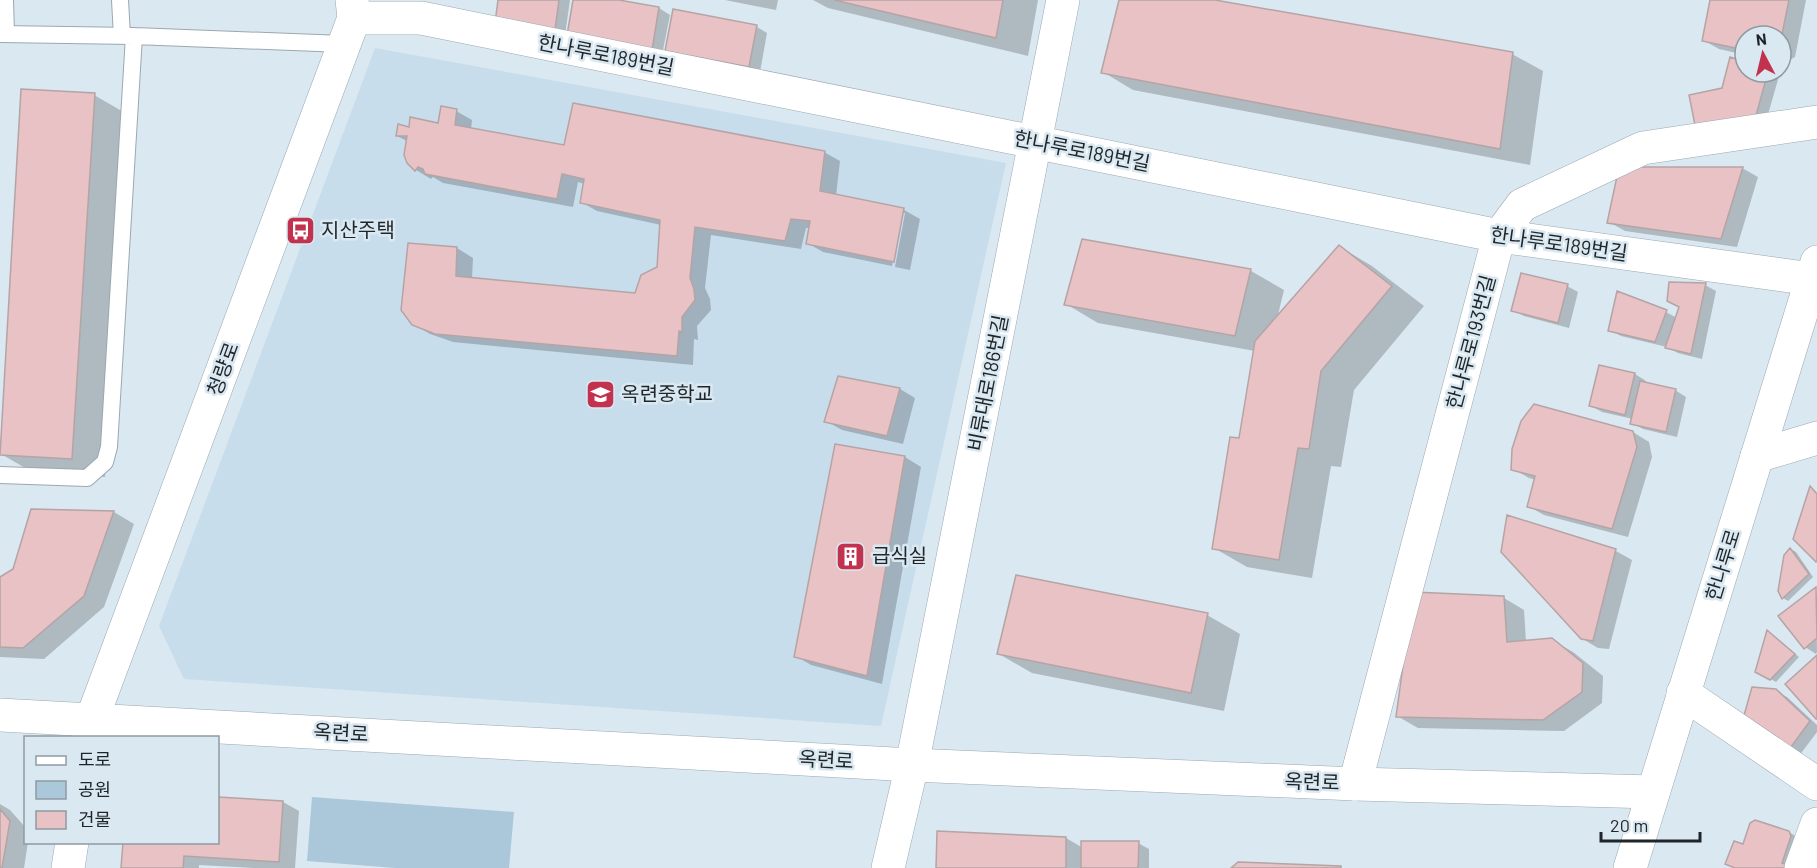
<svg xmlns="http://www.w3.org/2000/svg" width="1817" height="868" viewBox="0 0 1817 868" font-family="Barlow,'Noto Sans KR',sans-serif">
<style>
.built{fill:#c8ddeb}
.green{fill:#abc8db}
.shadow{fill:#0003}
.building{fill:#e8c2c4;stroke:#b5a4a5;stroke-width:1.5}
.lines{fill:none;stroke-linecap:round;stroke-linejoin:round}
.service-casing{stroke:#9ba8b1;stroke-width:18}
.minor-casing{stroke:#9ba8b1;stroke-width:34}
.tertiary-casing{stroke:#9ba8b1;stroke-width:34}
.secondary-casing{stroke:#9ba8b1;stroke-width:34}
.service{stroke:#fff;stroke-width:16}
.minor{stroke:#fff;stroke-width:33}
.tertiary{stroke:#fff;stroke-width:33}
.secondary{stroke:#fff;stroke-width:33}
.labels{text-anchor:middle;stroke-width:5;stroke-linejoin:round;paint-order:stroke}
.street-label{font-size:20px;fill:#1f2528;stroke:#dae8f1}
.poi-label{font-size:20px;fill:#1f2528;stroke:#dae8f1;text-anchor:start}
</style>
<rect width="100%" height="100%" fill="#dae8f1"/>
<path class="built" d="M375,48L1006,163L881,726L184,679L159,626Z"/>
<path class="green" d="M312,797L514,812L509,868H395L307,861Z"/>
<path class="shadow" d="M500,0H570L565,35Z
M574,0H610L659,8L670,15L662,55Z
M725,0H778L776,10Z
M813,0H1038L1028,56L828,8Z
M1120,0H1206L1512,54L1543,71L1530,165L1133,90L1103,72Z
M1712,0H1806L1795,57L1784,63L1781,62V36H1745V55L1719,49L1703,40Z
M757,27L767,33L760,72L677,57Z
M1745,63V72H1772L1779,76L1765,125L1723,90Z
M94,95L127,114L105,477L34,473L1,454Z
M456,111L472,120L471,130L565,146L824,152L840,161L836,196L904,210L920,219L910,270L895,267L905,213H902L892,266L823,252L807,243L810,228H806L801,249L711,235L705,288L710,299L711,310L697,326L698,340L694,339L693,365L453,342L430,334L413,324L457,248L473,258L472,279L637,294L659,268L661,225L597,211L581,202L585,184L578,182L573,207L443,183L433,177L431,179L416,170L407,141L397,136L411,129L439,125Z
M1742,168L1758,177L1737,247L1625,231L1609,222Z
M1083,241L1251,271L1284,290L1277,319L1340,247L1372,266L1424,306L1354,390L1341,467L1331,466L1312,578L1247,567L1214,548L1240,439L1255,351L1098,323L1066,304Z
M1705,285L1716,291L1702,359L1678,353L1667,347L1621,336L1610,330L1666,312L1677,318Z
M1567,286L1578,292L1569,328L1524,316L1513,310Z
M1601,366L1635,374L1646,381L1645,383L1675,390L1686,397L1677,437L1643,429L1632,423L1633,419L1602,412L1591,406Z
M839,377L900,389L915,398L903,444L842,430L826,421Z
M1633,432L1649,442L1652,457L1628,537L1544,515L1528,506L1536,480L1529,478L1513,469Z
M836,446L905,457L921,467L882,684L811,665L796,656Z
M32,510L114,512L134,524L104,607L44,659L0,657V579L15,570Z
M1508,517L1616,551L1632,560L1609,649L1598,648L1581,638Z
M1791,549L1796,552L1813,577L1788,601L1783,598L1779,590Z
M1816,589L1817,652L1816,654L1805,647L1781,616Z
M1504,598L1524,610L1526,642L1552,640L1573,652L1603,676L1602,703L1564,731L1418,728L1397,716Z
M1207,615L1240,634L1224,711L1032,673L999,654Z
M1773,635L1799,657L1776,682L1757,671Z
M1775,691L1787,697L1817,725V732L1799,756L1788,750Z
M218,798L283,802L299,811L295,868H254L199,865V868H123L218,842Z
M0,804L10,810L26,828V842H28L24,868H0Z
M1789,832L1800,839L1793,868H1735L1727,864L1744,846Z
M1066,838L1083,848L1138,843L1149,849V868H938Z"/>
<path class="building" d="M498,0H559L555,30L495,23Z
M573,0H619L659,7L652,50L567,35Z
M834,0H1003L996,38Z
M1119,0H1215L1513,52L1500,149L1101,73Z
M1710,0H1789L1781,39V36H1745V50L1702,41Z
M673,9L757,25L749,67L665,51Z
M1730,57L1745,62V72H1768L1755,119L1696,130L1689,95L1722,88Z
M21,89L95,93L72,459L0,455Z
M573,103L825,151L820,191L904,208L894,262L806,244L810,221L791,219L785,241L695,227L690,278L694,289L695,300L682,317V332L679,331L677,356L435,334L412,325L401,310L408,243L457,247L456,276L635,293L641,275L657,267L660,220L580,203L584,179L562,174L557,199L425,174L423,169L418,167L415,171L407,163L404,155L407,136H396L398,124L409,127L410,117L438,123L441,106L457,109L455,125L564,145Z
M1619,167H1743L1721,239L1607,223Z
M1082,239L1251,269L1235,336L1064,305Z
M1339,245L1392,286L1321,371L1309,449L1298,448L1279,560L1212,549L1230,437L1239,438L1255,341Z
M1521,273L1568,284L1558,323L1511,311Z
M1669,282L1706,283L1691,354L1665,348L1679,307L1667,301Z
M1617,291L1667,310L1655,342L1608,331Z
M1599,365L1635,373L1625,415L1589,406Z
M838,376L900,388L887,436L824,422Z
M1640,381L1676,389L1666,432L1630,424Z
M1534,404L1633,431L1637,447L1612,529L1527,507L1535,476L1511,470L1512,449L1521,421Z
M835,444L905,456L867,676L794,657Z
M1810,486L1817,494V561L1816,562L1793,539Z
M31,509L114,511L84,596L23,648L0,647V577L13,569Z
M1507,515L1616,549L1593,641L1581,639L1501,552Z
M1790,548L1809,574L1782,599L1778,591L1784,555Z
M1016,575L1208,613L1191,693L997,654Z
M1816,587L1817,638L1804,649L1778,616Z
M1413,592L1504,596L1507,642L1552,638L1583,663L1582,692L1543,720L1396,717Z
M1767,630L1795,654L1770,680L1755,672Z
M1817,655V719H1816L1785,684Z
M1752,687L1776,689L1810,721L1788,751L1743,719Z
M218,797L283,801L279,862L184,856L183,868H121L123,842H218Z
M0,809L10,821L2,868H0Z
M1755,820L1789,831L1791,836L1782,863L1791,866L1790,868H1735L1725,864L1734,841L1743,844L1750,823Z
M937,831L1066,837V868H936Z
M1081,841H1139L1138,868H1081Z
M1238,862L1341,866V868H1231Z"/>
<g class="lines">
<defs>
<path id="service" d="M5,0L6,34
M120,0L122,36
M0,34L134,36L344,44
M0,475L87,478L105,462L109,447L134,36"/>
<path id="minor" d="M354,18H421L1499,236L1812,279
M1757,456L1817,438
M1683,693L1817,784
M1355,784L1499,236L1522,205L1643,148L1817,122
M888,868L912,765L1063,0
M1801,868L1817,824"/>
<path id="tertiary" d="M0,715L912,765L1355,784L1653,792
M89,738L92,719L354,18L352,0
M68,868L72,842"/>
<path id="secondary" d="M1630,868L1817,262"/>
</defs>
<use href="#service" class="service-casing"/>
<use href="#minor" class="minor-casing"/>
<use href="#tertiary" class="tertiary-casing"/>
<use href="#secondary" class="secondary-casing"/>
<use href="#service" class="service"/>
<use href="#minor" class="minor"/>
<use href="#tertiary" class="tertiary"/>
<use href="#secondary" class="secondary"/>
</g>
<defs>
<symbol id="bus-square" viewBox="-11 -11 22 22"><rect x="-9" y="-9" width="18" height="18" rx="4" fill="#c2314e" stroke="#dae8f1"/><path d="M-5-6H5V4H4V6H2V4H-2V6H-4V4H-5ZM-3.5-4V0h7V-4ZM-3.5 1.2v1.5H-2V1.2ZM2 1.2v1.5H3.5V1.2Z" fill="#fff"/></symbol>
<symbol id="school-square" viewBox="-11 -11 22 22"><rect x="-9" y="-9" width="18" height="18" rx="4" fill="#c2314e" stroke="#dae8f1"/><path d="M0-5L7-2L0 1L-7-2ZM-4 1L0 2.5L4 1V4Q0 6-4 4Z" fill="#fff"/></symbol>
<symbol id="building-square" viewBox="-11 -11 22 22"><rect x="-9" y="-9" width="18" height="18" rx="4" fill="#c2314e" stroke="#dae8f1"/><path d="M-4-6H4V6H1V3H-1V6H-4ZM-2.5-4.3h1.7v1.8h-1.7ZM.8-4.3h1.7v1.8H.8ZM-2.5-1h1.7V.8h-1.7ZM.8-1h1.7V.8H.8Z" fill="#fff"/></symbol>
</defs>
<g fill-rule="evenodd">
<use href="#bus-square" x="284" y="214" width="33" height="33"/>
<use href="#school-square" x="584" y="378" width="33" height="33"/>
<use href="#building-square" x="834" y="540" width="33" height="33"/>
</g>
<g class="labels">
<g class="street-label">
<text transform="translate(606 55) rotate(11)" y="7">한나루로189번길</text>
<text transform="translate(1082 151) rotate(11)" y="7">한나루로189번길</text>
<text transform="translate(1559 244) rotate(8)" y="7">한나루로189번길</text>
<text transform="translate(1471 342) rotate(-75)" y="7">한나루로193번길</text>
<text transform="translate(223 369) rotate(-70)" y="7">청량로</text>
<text transform="translate(988 383) rotate(-79)" y="7">비류대로186번길</text>
<text transform="translate(1723 565) rotate(-73)" y="7">한나루로</text>
<text transform="translate(341 733) rotate(3)" y="7">옥련로</text>
<text transform="translate(826 760) rotate(3)" y="7">옥련로</text>
<text transform="translate(1312 782) rotate(2)" y="7">옥련로</text>
</g>
<g class="poi-label">
<text x="321" y="237">지산주택</text>
<text x="621" y="401">옥련중학교</text>
<text x="872" y="563">급식실</text>
</g>
</g>
<rect x="24" y="736" width="195" height="108" fill="#dae8f1" stroke="#8f9aa1" stroke-width="1.5"/>
<rect x="36" y="756" width="30" height="9" fill="#ffffff" stroke="#8f9aa1" stroke-width="1.5"/>
<text x="78" y="766" font-size="18" fill="#1f2528">도로</text>
<rect x="36" y="781" width="30" height="18" fill="#abc8db" stroke="#8f9aa1" stroke-width="1.5"/>
<text x="78" y="796" font-size="18" fill="#1f2528">공원</text>
<rect x="36" y="811" width="30" height="18" fill="#e8c2c4" stroke="#8f9aa1" stroke-width="1.5"/>
<text x="78" y="826" font-size="18" fill="#1f2528">건물</text>
<g transform="translate(1763 54) rotate(353)"><circle r="28" fill="#dae8f1" stroke="#8f9aa1" stroke-width="1.5"/>
<path d="M0-4.5L10 22L0 15L-10 22Z" fill="#c2314e"/>
<text y="-9" font-size="16" font-weight="bold" text-anchor="middle" fill="#1f2528">N</text>
</g>
<path d="M1601 832v9h99v-9" fill="none" stroke="#1f2528" stroke-width="3"/>
<text x="1610" y="832" font-size="18" fill="#1f2528" stroke="#dae8f1" stroke-width="4.5" paint-order="stroke">20 m</text>
</svg>
